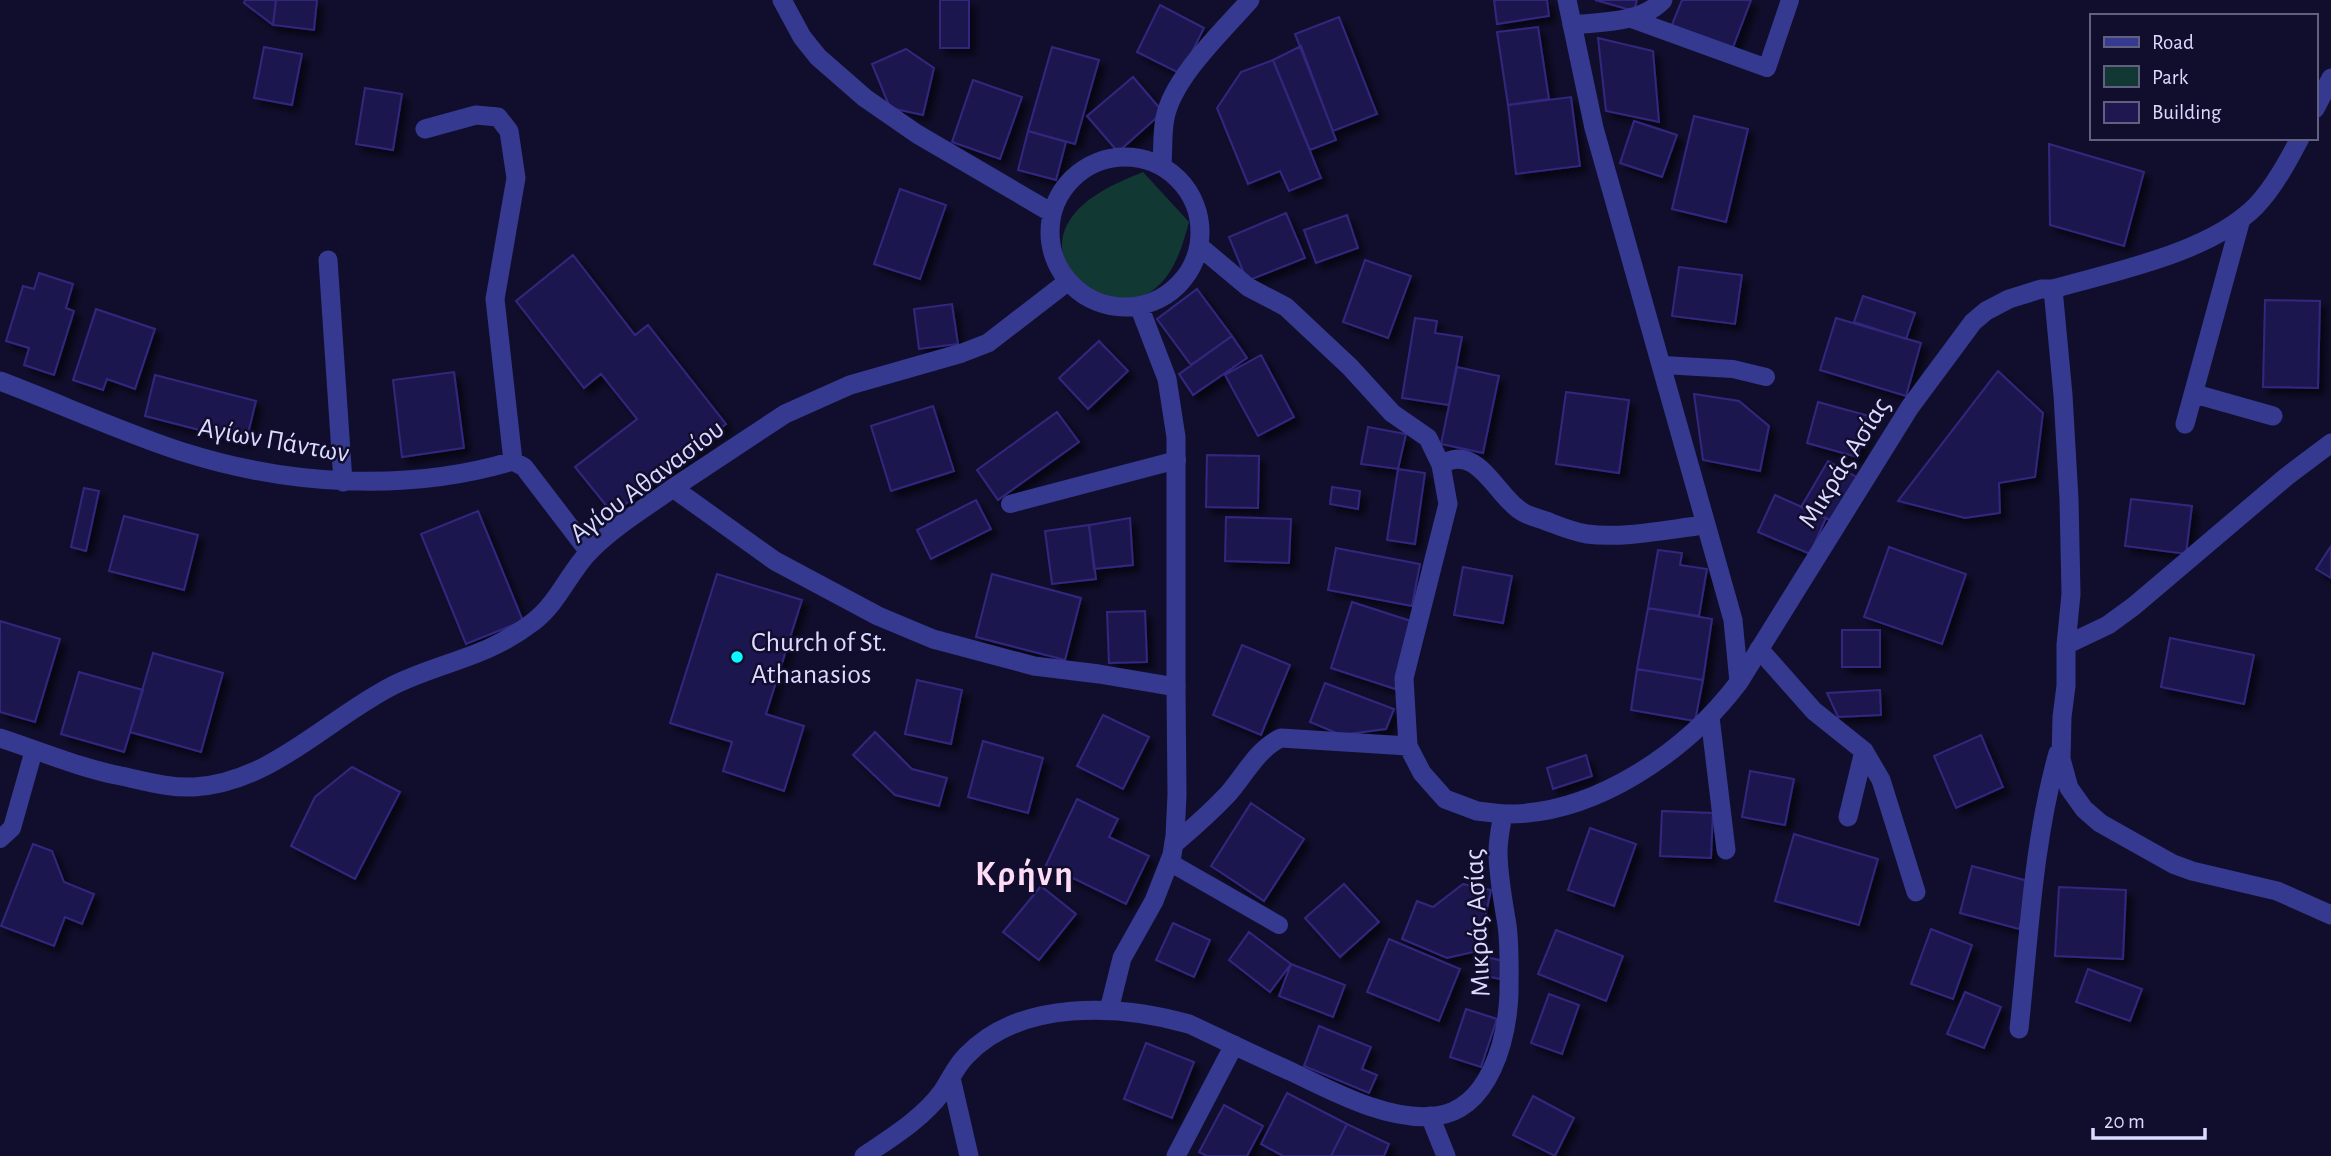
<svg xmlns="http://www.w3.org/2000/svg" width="2331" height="1156" viewBox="0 0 2331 1156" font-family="'Alegreya Sans',sans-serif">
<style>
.green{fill:#113833}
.building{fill:#1f1850;stroke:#31287e;stroke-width:2;filter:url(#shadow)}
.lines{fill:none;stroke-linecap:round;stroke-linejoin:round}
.service{stroke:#353a90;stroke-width:18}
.minor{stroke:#353a90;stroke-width:19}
.tertiary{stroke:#353a90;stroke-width:19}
.poi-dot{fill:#06fdff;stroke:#110e2d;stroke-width:2.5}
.labels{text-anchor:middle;stroke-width:5;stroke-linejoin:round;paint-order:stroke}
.street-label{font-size:28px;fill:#dbdaff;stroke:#110e2d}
.poi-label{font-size:28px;fill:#dbdaff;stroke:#110e2d;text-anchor:start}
.district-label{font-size:35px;font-weight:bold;letter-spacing:2px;fill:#ffdcf6;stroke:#110e2d}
</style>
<defs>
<filter id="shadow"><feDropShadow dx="6" dy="6" stdDeviation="3.5" flood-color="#0009"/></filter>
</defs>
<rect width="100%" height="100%" fill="#110e2d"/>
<path class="green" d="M1143,172L1189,222C1182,248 1174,275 1152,291C1109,322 1031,265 1075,213C1092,193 1119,182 1143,172Z"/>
<path class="building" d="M245,0H276L273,25L244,3Z
M276,0H317L314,30L273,25Z
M940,0H969V48H940Z
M1494,0H1547L1549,16L1497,24Z
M1595,0H1637L1634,11Z
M1682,0H1751L1732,50L1671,27Z
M1160,5L1204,28L1181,74L1137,52Z
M1339,17L1377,114L1333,131L1295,34Z
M1538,27L1549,99L1508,105L1497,32Z
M1598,38L1653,51L1659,122L1606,111Z
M1301,46L1336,140L1310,150L1273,60Z
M264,47L302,54L292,105L254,98Z
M1052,47L1099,60L1075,144L1028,131Z
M906,49L934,68L923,115L890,108L872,64Z
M1273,60L1321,178L1289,191L1280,171L1248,184L1217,108L1241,72Z
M1133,77L1163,112L1118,152L1087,116Z
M973,80L1022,97L1000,159L952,142Z
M365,88L402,94L393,150L356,144Z
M1571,97L1580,166L1516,174L1508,105Z
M1694,116L1748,129L1726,222L1672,209Z
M1634,121L1677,135L1662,177L1620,163Z
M1028,131L1066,142L1056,180L1018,170Z
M2049,144L2144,172L2124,246L2050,225Z
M900,189L946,205L920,279L874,264Z
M1286,213L1305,258L1247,281L1229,237Z
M1347,215L1358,248L1316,263L1304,230Z
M573,255L635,335L648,325L726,424L613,514L575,467L637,419L601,374L584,388L516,301Z
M1365,260L1411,276L1388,338L1343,322Z
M1679,267L1742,275L1735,324L1672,316Z
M39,273L73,284L66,308L74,311L54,375L24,365L29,348L6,341L23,286L34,289Z
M1197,289L1232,336L1191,365L1157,319Z
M1863,296L1915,313L1906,339L1854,322Z
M2265,300L2320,301L2318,388L2263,387Z
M952,304L958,344L919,349L914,309Z
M96,309L155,329L135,389L107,379L103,390L73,380Z
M1415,318L1437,321L1435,333L1462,337L1449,405L1402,398Z
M1836,318L1921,343L1906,396L1820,370Z
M1232,336L1247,358L1193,395L1179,374Z
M1099,341L1128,371L1088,409L1059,378Z
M1261,355L1294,417L1258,436L1225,375Z
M1457,367L1499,376L1483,453L1441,444Z
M1998,371L2043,413L2035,477L1999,483L2000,513L1965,518L1898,501Z
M454,372L464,448L402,457L393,380Z
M155,375L256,401L246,442L145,416Z
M1566,392L1629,400L1619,473L1556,464Z
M1694,394L1739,401L1769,426L1760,471L1703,460Z
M1818,402L1869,416L1857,457L1807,443Z
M933,406L954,471L891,491L871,426Z
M1057,412L1079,442L998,500L977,470Z
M1368,427L1406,434L1398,469L1361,464Z
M1207,455L1259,456L1258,508L1206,507Z
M1828,461L1860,479L1834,522L1801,507Z
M1398,469L1425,473L1415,544L1387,540Z
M1332,487L1360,491L1358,509L1330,504Z
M84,488L99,491L86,551L71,547Z
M1775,495L1826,518L1810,554L1758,532Z
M2131,499L2192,506L2186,554L2125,546Z
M976,500L991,529L931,559L917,530Z
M478,511L523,621L466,644L421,534Z
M124,516L198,535L184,590L109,571Z
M1226,517L1291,519L1289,563L1225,561Z
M1130,518L1133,565L1094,569L1089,525Z
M1089,525L1096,579L1052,584L1045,531Z
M2331,546V578L2316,569Z
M1889,547L1966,574L1942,644L1864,617Z
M1336,548L1420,564L1412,606L1328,590Z
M1658,550L1682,553L1680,565L1707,569L1699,616L1648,608Z
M1463,567L1512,576L1503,623L1454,615Z
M717,574L802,600L766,714L804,726L784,791L723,771L732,742L670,723Z
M992,574L1081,598L1065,660L976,637Z
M1352,602L1417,623L1395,689L1331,668Z
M1648,608L1712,619L1703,680L1637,669Z
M1145,611L1147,662L1109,663L1107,612Z
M0,621L60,639L35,722L0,712Z
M1842,630H1880V667H1842Z
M2170,638L2254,655L2244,704L2161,687Z
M1242,645L1290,665L1261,735L1213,715Z
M153,653L223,673L201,752L130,732Z
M1637,669L1703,680L1695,721L1631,710Z
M79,672L143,690L124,752L61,734Z
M917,680L962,690L951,744L905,734Z
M1325,683L1394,709L1386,729L1341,735L1310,722Z
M1880,690L1881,715L1838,717L1827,693Z
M1103,715L1149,737L1123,789L1077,766Z
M875,732L912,769L947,778L939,806L895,795L853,755Z
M1981,735L2003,787L1956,808L1934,756Z
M983,741L1043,758L1028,813L968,797Z
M1586,755L1592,776L1553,789L1547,768Z
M352,767L400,792L355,879L291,846L315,797Z
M1750,771L1794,779L1785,825L1742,817Z
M1077,799L1118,819L1109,837L1149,856L1126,904L1046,865Z
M1251,803L1304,839L1264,901L1211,866Z
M1662,811L1713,813L1711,858L1660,856Z
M1590,828L1636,844L1614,906L1568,890Z
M1794,834L1878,859L1859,925L1775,901Z
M33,844L52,851L64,882L94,894L82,924L65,917L54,946L1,926Z
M1972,866L2032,882L2019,929L1960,913Z
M1344,884L1379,922L1340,957L1305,918Z
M1463,884L1491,890L1478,951L1447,958L1402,939L1417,901L1433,907Z
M1041,886L1076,914L1039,960L1003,932Z
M2059,887L2126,890L2123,959L2055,956Z
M1173,923L1210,940L1194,977L1156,960Z
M1931,929L1972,945L1953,999L1911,984Z
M1556,930L1623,956L1606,1001L1538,974Z
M1249,932L1291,964L1270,992L1229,960Z
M1389,939L1460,969L1439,1021L1367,992Z
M1486,957L1504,961L1500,979L1481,975Z
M1291,964L1345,985L1333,1017L1279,996Z
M2088,969L2142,989L2130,1021L2076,1002Z
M1965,992L2001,1007L1984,1048L1947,1034Z
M1549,994L1579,1005L1562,1054L1531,1043Z
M1466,1009L1497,1019L1481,1067L1450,1057Z
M1319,1026L1371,1047L1362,1069L1377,1075L1369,1093L1304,1066Z
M1146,1043L1194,1062L1172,1118L1124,1099Z
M1287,1093L1347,1124L1331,1156H1283L1261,1144Z
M1533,1096L1574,1118L1555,1156L1513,1135Z
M1224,1105L1263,1126L1247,1156H1207L1199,1152Z
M1347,1124L1389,1144L1384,1156H1331Z"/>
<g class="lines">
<path class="service" d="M1629,18L1767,68L1790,0
M1663,365L1733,369L1766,377
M1010,504L1177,460
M0,839L12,828L34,750
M1169,862L1279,925"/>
<path class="minor" d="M782,0L802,37L818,57L865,98L917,134L1052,213
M1572,25C1601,22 1642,23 1663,0
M425,129L476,115L498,117L509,131L516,178L495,299L513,461
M1050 232a75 75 0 1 1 150 0a75 75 0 1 1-150 0Z
M1162,166C1163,151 1162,133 1165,118C1173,77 1223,31 1250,0
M1199,246L1248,287L1286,307L1350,367L1392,413L1428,438L1441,465L1448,504L1404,678L1408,746L1422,773L1445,799L1477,811L1503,814
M328,260L343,482
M2053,289L2063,395L2069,499L2071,594L2066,645V686L2062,717L2061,759L2069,788L2084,809L2100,823L2173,864L2192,871L2277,891L2331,915
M1139,306L1167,379L1176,437V687
M0,381C61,404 121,432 183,452C287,485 407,493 513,461L524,467L589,552
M2195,394L2273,416
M2185,424L2241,219
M1441,465C1477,441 1497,497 1521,511C1528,516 1538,518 1546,521C1559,526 1573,532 1587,534C1623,539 1669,529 1705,525
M673,488L785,414L850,385L962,353L988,343L1067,282
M2066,645L2108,625L2134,606L2286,477L2331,443
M1759,649L1814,711L1864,751L1848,817
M1710,717L1726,850
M1864,751L1881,780L1916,892
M1174,844C1193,828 1211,812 1228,794C1244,776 1258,748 1281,738L1408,746
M2019,1029C2029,937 2033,842 2058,753
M951,1078L969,1156
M1430,1116L1446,1156
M1176,1156L1234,1045"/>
<path class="tertiary" d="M1567,0L1594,128L1733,620L1739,682
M2315,109L2331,78
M0,738C40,751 80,768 121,776C145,781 168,788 194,787C271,783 328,718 394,685C444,661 486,658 533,622C558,603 568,574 589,552C613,527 645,508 673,488L775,561L878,616L933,639L1034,666L1099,674L1176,687L1177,795L1175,836L1172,855L1154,901L1122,958L1109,1010
M864,1156C892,1137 922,1119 942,1092C950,1080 956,1066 966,1056C1020,999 1119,1004 1189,1024C1223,1040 1256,1056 1290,1071C1332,1091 1388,1122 1436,1116C1490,1109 1507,1039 1509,994C1509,972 1510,947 1507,925C1503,900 1498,876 1498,851C1498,839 1501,826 1503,814C1594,816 1686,752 1739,682L1910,407L1973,322L1986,311L2009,299L2041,289H2053C2116,271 2209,253 2256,206C2274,187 2288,161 2300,138"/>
</g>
<circle class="poi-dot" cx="737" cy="657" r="7"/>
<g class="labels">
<g class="street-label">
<text transform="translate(274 439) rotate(10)" y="10">Αγίων Πάντων</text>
<text transform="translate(1843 462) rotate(-58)" y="10">Μικράς Ασίας</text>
<text transform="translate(646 480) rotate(-37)" y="10">Αγίου Αθανασίου</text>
<text transform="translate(1476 923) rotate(-93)" y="10">Μικράς Ασίας</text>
</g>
<g class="poi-label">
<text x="751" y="651">Church of St.<tspan x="751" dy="32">Athanasios</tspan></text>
</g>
<g class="district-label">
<text x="1025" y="885">Κρήνη</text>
</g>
</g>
<rect x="2090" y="14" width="228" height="126" fill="#110e2d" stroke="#626081" stroke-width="2"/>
<rect x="2104" y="37" width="35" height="10" fill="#353a90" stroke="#626081" stroke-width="2"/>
<text x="2152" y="49" font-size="21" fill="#dbdaff">Road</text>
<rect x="2104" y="66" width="35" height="21" fill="#113833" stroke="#626081" stroke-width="2"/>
<text x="2152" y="84" font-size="21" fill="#dbdaff">Park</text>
<rect x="2104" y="102" width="35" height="21" fill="#1f1850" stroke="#626081" stroke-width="2"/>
<text x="2152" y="119" font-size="21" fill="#dbdaff">Building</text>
<path d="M2093 1128v10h112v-10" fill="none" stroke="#dbdaff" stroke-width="3.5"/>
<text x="2104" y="1128" font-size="21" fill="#dbdaff" stroke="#110e2d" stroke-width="5" paint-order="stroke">20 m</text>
</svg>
